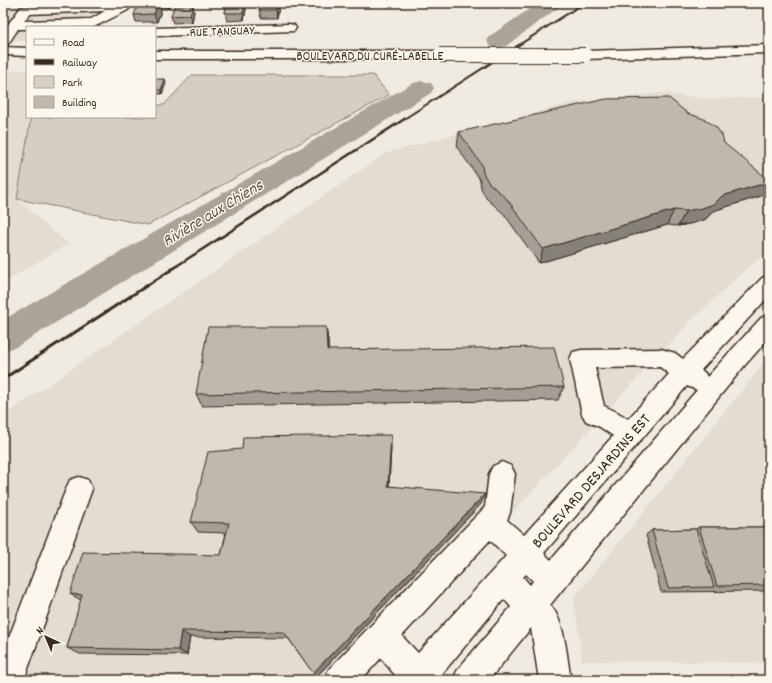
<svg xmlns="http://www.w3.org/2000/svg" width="772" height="683" viewBox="0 0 772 683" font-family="Dekko,sans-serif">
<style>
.built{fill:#e2dcd1}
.green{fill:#d5cec3;stroke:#887c70}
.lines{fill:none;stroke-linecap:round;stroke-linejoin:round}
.river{fill:#aca397;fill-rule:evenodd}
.minor-casing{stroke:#3b2a1e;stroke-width:3}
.major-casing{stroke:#3b2a1e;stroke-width:3}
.minor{fill:#fbf7ec;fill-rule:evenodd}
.major{fill:#fbf7ec;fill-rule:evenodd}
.rail-far2{stroke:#3b2a1e;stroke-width:2}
.rail-far1{stroke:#3b2a1e;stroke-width:2.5}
.rail{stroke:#3b2a1e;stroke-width:3}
.major-bridge-casing{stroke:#3b2a1e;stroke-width:16;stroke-linecap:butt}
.major-bridge{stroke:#fbf7ec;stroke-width:14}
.wall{fill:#a59e95;stroke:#3b2a1e}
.shaded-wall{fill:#868179;stroke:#3b2a1e}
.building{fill:#c0b8ad;stroke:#3b2a1e}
.labels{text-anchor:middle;stroke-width:3;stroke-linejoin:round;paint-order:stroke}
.far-street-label{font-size:13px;fill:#3b2a1e;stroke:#fbf7ec}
.street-label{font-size:16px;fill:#3b2a1e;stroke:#fbf7ec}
.water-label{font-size:17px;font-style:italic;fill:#635448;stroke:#fbf7ec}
</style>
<rect width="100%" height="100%" fill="#f0ebe0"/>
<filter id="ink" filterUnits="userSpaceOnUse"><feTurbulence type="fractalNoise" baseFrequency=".025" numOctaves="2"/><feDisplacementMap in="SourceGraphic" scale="8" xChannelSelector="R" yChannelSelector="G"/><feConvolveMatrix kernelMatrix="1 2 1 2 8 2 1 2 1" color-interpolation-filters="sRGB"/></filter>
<g filter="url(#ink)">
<path class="built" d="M3,3H50L53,4L109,3L98,27H27V41H3Z
M27,70V117H31L17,199L68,244L3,283V71Z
M661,93L711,99L769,97V252L748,267L691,321L356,680H3V416L386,153L576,102Z
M769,357V663L582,661L574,598Z"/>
<path class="green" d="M192,75H373L389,95L148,225L17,199L31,117H155V105H164Z"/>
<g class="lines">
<path class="river" d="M538,3H563L559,7L506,46L498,48L490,46L487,41L490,36Z
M422,81L431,83L434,88L431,93L16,347L3,351V320L413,83Z"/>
<defs>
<path id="minor" d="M120,3L128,4L130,7L128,10L94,27H27V29H18L8,44L3,45V31L21,7ZM105,11L91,19L24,21L29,14Z
M289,24L294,25L296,28L294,31L155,36V28Z
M769,275V296L701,370L705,373L707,377L761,318L769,315V338L745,365L550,605C565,620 567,659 571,680H539L531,628L489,680H453L458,669L511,607L504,599L437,680H399L381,658L361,680H324L329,669L485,507L489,474L493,466L502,462L511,466L515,474L510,513L507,520L524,535L613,436L600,427L586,421L582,414L570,359L573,352L581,350L661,349L675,353L683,359L762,278ZM660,367L669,374L628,419L617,412L604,406L595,368ZM687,386L697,390L551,560L544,553ZM490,540L506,556L418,653L402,636ZM526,574L533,581L530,585L523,577Z
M79,477L88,480L92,489L24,680H3V653L66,489L70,480Z"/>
<path id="major" d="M769,45V53L585,59L580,58L578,55L580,52L585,51Z
M3,47L27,48V56L3,55Z
M155,51H440L445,52L447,55L445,58L440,59H155Z"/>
</defs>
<use href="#minor" class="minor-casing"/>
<use href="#major" class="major-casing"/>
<use href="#minor" class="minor"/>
<use href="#major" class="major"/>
<path class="rail-far2" d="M404,119L584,3"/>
<path class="rail-far1" d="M175,267L406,118"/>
<path class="rail" d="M3,379L177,266"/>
<defs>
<path id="major-bridge" d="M440,55H585"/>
</defs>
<use href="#major-bridge" class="major-bridge-casing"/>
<use href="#major-bridge" class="major-bridge"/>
</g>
<path class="wall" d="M156,3H170L168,9H160L161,11L157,22H136L134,15L156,4Z
M209,3H221V5H209Z
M227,3H245L246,10L244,20L227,21L225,13L227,4Z
M279,7L277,18H261L259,10Z
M194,12L192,22L173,23L171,16Z
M155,79L166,83L162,94H155Z
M459,132L724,143L761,196L713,211L706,219L694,223L678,226L667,225L539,263L504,214L486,198L481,188L480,180L457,147Z
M326,327L328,341V350L564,387L558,400L202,406L196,394Z
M391,447L389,486L481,504L316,677L288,638L190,637L187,655L80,654L67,648L81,600L70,594L221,555L226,533L198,532L191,522Z
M699,527H769V591L661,592L646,535L652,530L696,529Z"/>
<path class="shaded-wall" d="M168,3H170L168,9L167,5Z
M245,3L246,10L244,20L243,13Z
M277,3H279V7L277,18L276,10Z
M158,4L161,11L157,22L154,14Z
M193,5L194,12L192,22L190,15Z
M165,79L166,83L162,94L161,90Z
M769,182V185L761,196L713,211L706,219L694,223L678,226L686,211L722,196Z
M674,210L667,225L539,263L543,249Z
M326,327L328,341L329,363L327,350Z
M391,435V447L388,497V486Z
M485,494L481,504L316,677L313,673Z
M181,631L190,637L187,655L178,650Z"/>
<path class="building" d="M156,3H168L167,5H159L158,4H156Z
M227,3H245L243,13H225Z
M261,3H277L276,10H259Z
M138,4H158L154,14L134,15Z
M193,5L190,15L171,16L174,6Z
M155,79H165L161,90H155Z
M669,98L687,113L704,119L716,127L722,135L724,143L769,180V182L722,196L714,204L702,208L686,211L674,210L543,249L507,199L489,183L483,173L482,165L459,132L606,99Z
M208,327H326L327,350L554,347L564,387L196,394Z
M391,435L388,486L485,494L313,673L284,632L181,631L178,650L67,648L82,595L70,594L83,552L221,555L229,523L191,522L208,452L242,449L243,437Z
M699,527H769V585L717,586Z
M696,529L714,587L668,588L652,530Z"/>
</g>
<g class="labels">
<g class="far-street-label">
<text transform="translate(222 30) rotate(-2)" y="5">RUE TANGUAY</text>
<text x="370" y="60">BOULEVARD DU CURÉ-LABELLE</text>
</g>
<g class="street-label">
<text transform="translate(590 480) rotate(-49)" y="6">BOULEVARD DESJARDINS EST</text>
</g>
<g class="water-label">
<text transform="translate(212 212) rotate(-31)" y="6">Rivière aux Chiens</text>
</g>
</g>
<rect width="772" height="683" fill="none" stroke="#fbf7ec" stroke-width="16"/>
<rect x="8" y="8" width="756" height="667" fill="none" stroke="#3b2a1e" stroke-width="1.5" filter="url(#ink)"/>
<rect x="26" y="26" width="130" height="92" fill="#fbf7ec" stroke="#aea59a"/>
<rect x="34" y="39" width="20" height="6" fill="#fbf7ec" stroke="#aea59a"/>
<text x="62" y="46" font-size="12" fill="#3b2a1e">Road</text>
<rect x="34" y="59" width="20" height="6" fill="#3b2a1e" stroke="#aea59a"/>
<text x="62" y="66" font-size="12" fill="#3b2a1e">Railway</text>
<rect x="34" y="76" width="20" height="12" fill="#d5cec3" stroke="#aea59a"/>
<text x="62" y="86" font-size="12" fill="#3b2a1e">Park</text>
<rect x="34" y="96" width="20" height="12" fill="#c0b8ad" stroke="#aea59a"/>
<text x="62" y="106" font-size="12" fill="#3b2a1e">Building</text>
<g transform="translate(46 637) rotate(316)" stroke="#fbf7ec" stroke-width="3" paint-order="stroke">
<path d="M0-3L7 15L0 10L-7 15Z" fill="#3b2a1e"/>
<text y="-6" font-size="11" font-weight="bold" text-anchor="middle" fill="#3b2a1e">N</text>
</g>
</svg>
